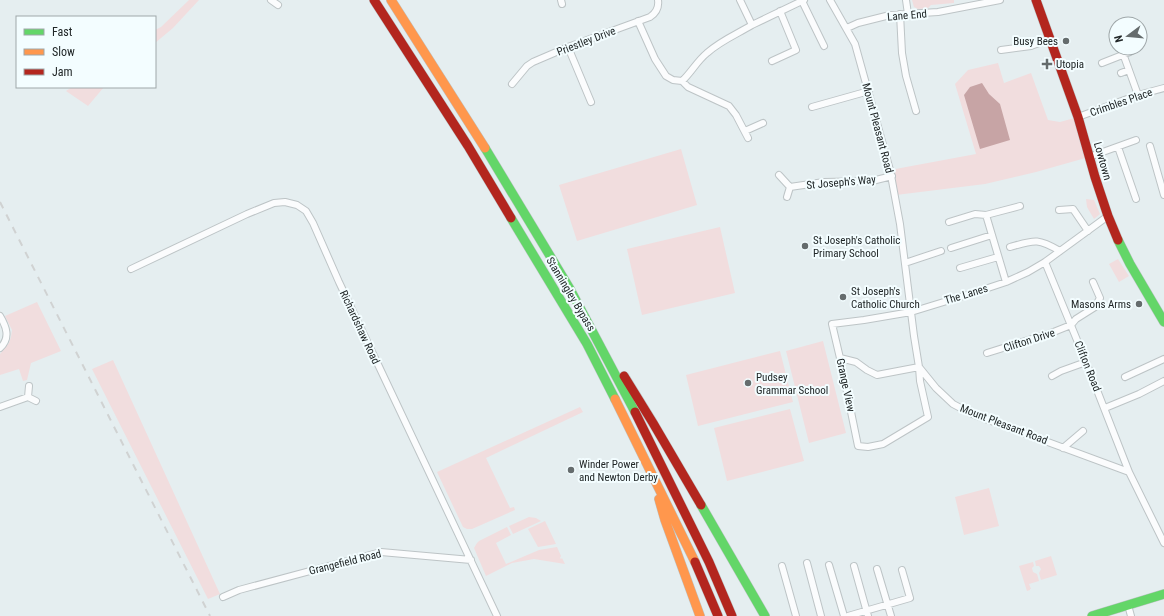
<svg xmlns="http://www.w3.org/2000/svg" width="1164" height="616" viewBox="0 0 1164 616" font-family="'Roboto Condensed',sans-serif">
<style>
.green{fill:#f1ddde}
.water{fill:#c7a4a5}
.lines{fill:none;stroke-linecap:round;stroke-linejoin:round}
.street-casing{stroke:#bdc4c6;stroke-width:8}
.fast-casing{stroke:#bdc4c6;stroke-width:10}
.slow-casing{stroke:#bdc4c6;stroke-width:10}
.jam-casing{stroke:#bdc4c6;stroke-width:10}
.street{stroke:#fbfcfd;stroke-width:6}
.fast{stroke:#63d668;stroke-width:9}
.slow{stroke:#ff974d;stroke-width:9}
.jam{stroke:#b3261e;stroke-width:9}
.rail{stroke:#d0d2d2;stroke-width:2;stroke-dasharray:7 7;stroke-linecap:butt}
.poi-dot{fill:#656c6d;stroke:#f3fdff;stroke-width:1.5}
.labels{text-anchor:middle;stroke-width:4;stroke-linejoin:round;paint-order:stroke}
.street-label{font-size:11px;fill:#202627;stroke:#f3fdff}
.poi-label{font-size:11px;fill:#202627;stroke:#f3fdff;text-anchor:start}
</style>
<rect width="100%" height="100%" fill="#e5eef0"/>
<path class="green" d="M189,0H199L173,28L155,43V30L161,27Z
M912,0H954V3L931,5L928,8L918,9L914,7Z
M998,63L1004,83L1031,73L1048,120L1060,122L1078,117L1089,157L1036,172L985,184L896,195L890,170L976,154L955,84L968,70Z
M72,87H104L88,106L66,91Z
M681,149L697,205L577,241L559,185Z
M1086,199L1094,200L1100,214L1094,219L1087,207Z
M720,227L735,293L642,315L627,249Z
M1118,259L1129,276L1119,282L1109,264Z
M37,302L61,351L31,363L27,380L23,381L19,369L0,375V354L9,343L11,337L12,330L5,316Z
M823,341L846,433L809,443L786,351Z
M780,351L793,402L698,426L686,375Z
M113,360L220,594L208,599L92,369Z
M580,407L583,412L486,458L510,508L514,507L515,510L472,529H467L463,527L437,472Z
M790,409L804,461L727,481L714,428Z
M989,488L999,526L964,535L955,497Z
M529,517L536,518L541,521L513,534L509,526Z
M545,521L556,544L538,547L528,529Z
M507,527L511,535L496,543L506,564L539,550L557,547L561,556L560,558L561,559L562,558L565,564L534,559L512,563L486,576L474,548L477,543L479,541Z
M1051,556L1057,575L1041,580L1039,573L1041,569L1039,566H1036L1035,561Z
M1033,562L1034,566L1032,568L1033,572L1037,574L1039,581L1029,584L1031,589H1030V590L1027,591L1019,566Z"/>
<path class="water" d="M982,83L989,94L1000,104L1010,140L980,149L964,95L970,87Z"/>
<g class="lines">
<defs>
<path id="street" d="M271,0L278,5
M561,0L562,4
M740,0L752,25L804,0
M830,0L855,44L890,170L900,224L914,336L919,367L936,388L953,404L972,414L1129,472L1164,543
M906,0L908,14
M802,1L824,46
M900,14L902,53L906,76L916,111
M638,21L655,59L666,76L673,80L682,81L688,87L729,106L736,115L748,138
M847,28L858,23L890,15L938,12L1000,0
M568,47L591,102
M1121,48L1138,95
M1001,50L1031,46L1050,39
M772,61L796,50L780,11
M1102,63L1130,52
M1121,73L1129,70
M682,81C691,73 697,61 707,53C720,41 737,34 752,25
M512,84L527,66L533,62L568,47L650,17C656,13 659,7 658,0
M812,107L869,91
M1078,117L1138,95L1164,88
M745,131L763,123
M1150,146L1164,195
M1118,147L1136,199
M1089,157L1136,140
M779,175L790,187L824,182L872,181L892,176
M787,197L790,187
M1059,210L1073,209L1088,231
M986,215L1006,282
M949,222L975,214L986,215L1020,206
M1010,247C1035,240 1037,238 1060,251
M951,248L992,235
M1045,262L1086,362L1129,472
M905,263L941,251
M960,268L998,257
M131,269L247,214L274,203L285,202L297,205L306,211L313,223L339,282L497,616
M0,316C6,326 11,338 0,348
M987,353L1051,333L1071,325L1076,319L1095,307L1100,298L1093,282
M840,358L856,362L867,370L877,375L919,367L920,381L928,417L883,444L868,447L858,446L840,358L832,324L864,320L911,312L973,293L1006,282L1028,272L1045,262L1108,216
M1052,376L1061,371L1086,362
M1125,377L1164,359
M28,397L36,401
M0,407L28,397L29,386
M1105,408L1139,394L1164,381
M1063,448L1083,431
M807,563L821,616
M829,565L844,616
M782,566L796,616
M854,566L868,616
M877,569L891,616
M223,597L239,590L381,552L471,560
M1128,605L1131,616
M848,616L910,598L902,570"/>
<path id="fast" d="M485,148L570,289L635,412
M511,218L587,344L615,399
M1118,240L1130,264L1164,322
M701,505L765,616
M1092,616L1164,594"/>
<path id="slow" d="M391,0L485,148
M615,399L695,562
M659,499L665,520L700,616"/>
<path id="jam" d="M374,0L468,146L511,218
M1036,0L1078,117L1095,177L1108,216L1118,240
M624,376L653,423L701,505
M635,412L709,562L732,616
M695,562L718,616"/>
</defs>
<use href="#street" class="street-casing"/>
<use href="#fast" class="fast-casing"/>
<use href="#slow" class="slow-casing"/>
<use href="#jam" class="jam-casing"/>
<use href="#street" class="street"/>
<use href="#fast" class="fast"/>
<use href="#slow" class="slow"/>
<use href="#jam" class="jam"/>
<path class="rail" d="M0,202L210,616"/>
</g>
<g class="poi-dot">
<circle cx="1066" cy="41" r="4"/>
<path d="M1045 58h4v4h4v4h-4v4h-4v-4h-4v-4h4z"/>
<circle cx="805" cy="246" r="4"/>
<circle cx="843" cy="297" r="4"/>
<circle cx="1139" cy="304" r="4"/>
<circle cx="748" cy="383" r="4"/>
<circle cx="571" cy="470" r="4"/>
</g>
<g class="labels">
<g class="street-label">
<text transform="translate(907 15) rotate(-5)" y="4">Lane End</text>
<text transform="translate(586 41) rotate(-21)" y="4">Priestley Drive</text>
<text transform="translate(1121 102) rotate(-19)" y="4">Crimbles Place</text>
<text transform="translate(878 128) rotate(75)" y="4">Mount Pleasant Road</text>
<text transform="translate(1103 161) rotate(74)" y="4">Lowtown</text>
<text transform="translate(841 182) rotate(-5)" y="4">St Joseph's Way</text>
<text transform="translate(571 294) rotate(59)" y="4">Stanningley Bypass</text>
<text transform="translate(966 294) rotate(-17)" y="4">The Lanes</text>
<text transform="translate(360 327) rotate(65)" y="4">Richardshaw Road</text>
<text transform="translate(1029 340) rotate(-18)" y="4">Clifton Drive</text>
<text transform="translate(1088 366) rotate(68)" y="4">Clifton Road</text>
<text transform="translate(846 385) rotate(78)" y="4">Grange View</text>
<text transform="translate(1004 424) rotate(21)" y="4">Mount Pleasant Road</text>
<text transform="translate(345 562) rotate(-14)" y="4">Grangefield Road</text>
</g>
<g class="poi-label">
<text x="1058" y="45" text-anchor="end">Busy Bees</text>
<text x="1056" y="68">Utopia</text>
<text x="813" y="244">St Joseph's Catholic<tspan x="813" dy="13">Primary School</tspan></text>
<text x="851" y="295">St Joseph's<tspan x="851" dy="13">Catholic Church</tspan></text>
<text x="1131" y="308" text-anchor="end">Masons Arms</text>
<text x="756" y="381">Pudsey<tspan x="756" dy="13">Grammar School</tspan></text>
<text x="579" y="468">Winder Power<tspan x="579" dy="13">and Newton Derby</tspan></text>
</g>
</g>
<rect x="16" y="16" width="140" height="72" fill="#f3fdff" stroke="#9fa7a9"/>
<rect x="24" y="29" width="20" height="6" fill="#63d668" stroke="#9fa7a9"/>
<text x="52" y="36" font-size="12" fill="#202627">Fast</text>
<rect x="24" y="49" width="20" height="6" fill="#ff974d" stroke="#9fa7a9"/>
<text x="52" y="56" font-size="12" fill="#202627">Slow</text>
<rect x="24" y="69" width="20" height="6" fill="#b3261e" stroke="#9fa7a9"/>
<text x="52" y="76" font-size="12" fill="#202627">Jam</text>
<g transform="translate(1128 36) rotate(254)"><circle r="19" fill="#f3fdff" stroke="#9fa7a9"/>
<path d="M0-3L7 15L0 10L-7 15Z" fill="#656c6d"/>
<text y="-6" font-size="11" font-weight="bold" text-anchor="middle" fill="#202627">N</text>
</g>
</svg>
